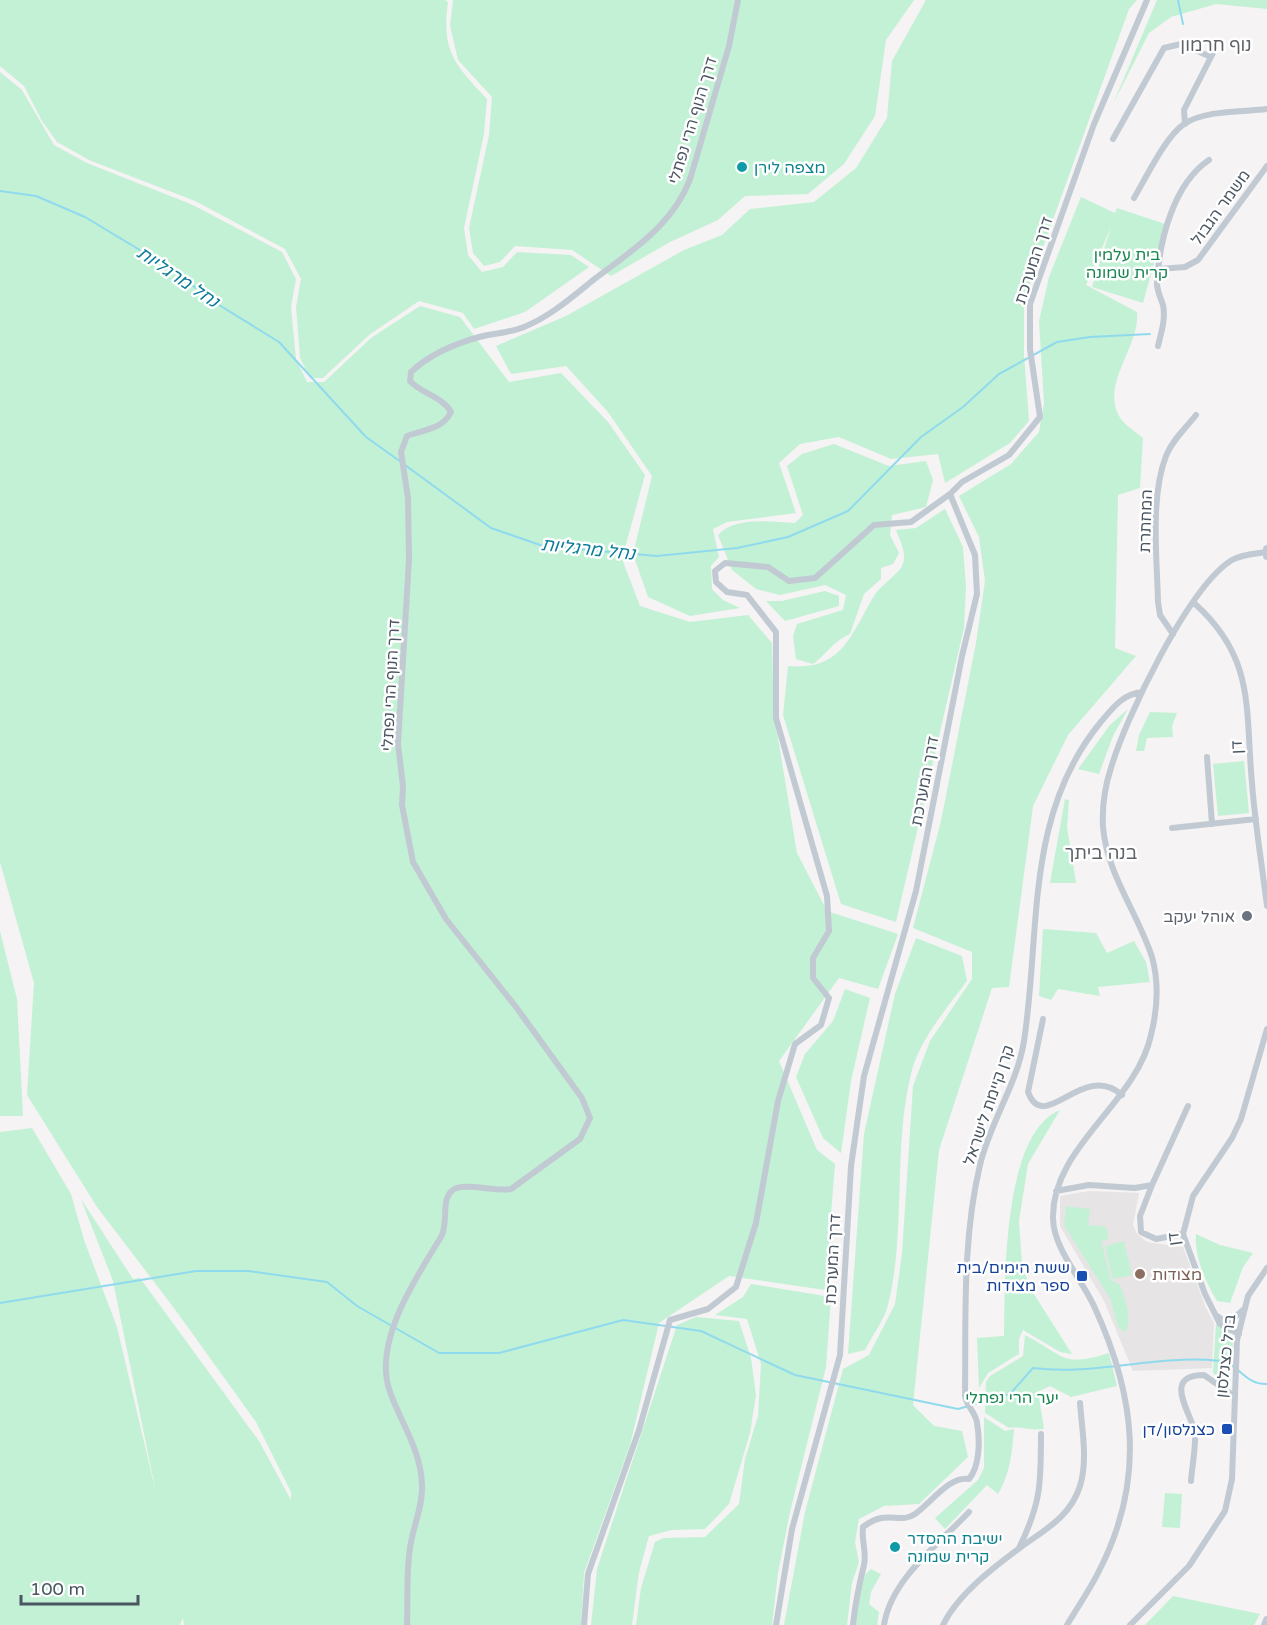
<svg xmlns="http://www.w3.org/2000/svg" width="1267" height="1625" viewBox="0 0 1267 1625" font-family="'Varela Round','Noto Sans Hebrew',sans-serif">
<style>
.education{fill:#e6e4e5}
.green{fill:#c3f1d5}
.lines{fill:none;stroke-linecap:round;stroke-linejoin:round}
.stream{stroke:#90daee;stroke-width:2}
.street{stroke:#c1cad2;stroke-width:6}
.secondary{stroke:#c1cbd6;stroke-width:8}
.culture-dot{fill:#0f9aa8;stroke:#fff;stroke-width:2}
.worship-dot{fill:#6b7280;stroke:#fff;stroke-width:2}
.education-dot{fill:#8d6e63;stroke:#fff;stroke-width:2}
.transit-dot{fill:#1a4fb4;stroke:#fff;stroke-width:2}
.labels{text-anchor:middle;stroke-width:5;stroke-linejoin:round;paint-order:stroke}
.street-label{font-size:16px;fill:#4a5661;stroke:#fff}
.culture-label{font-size:16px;fill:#0d838f;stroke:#fff;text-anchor:start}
.park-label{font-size:16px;fill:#17864f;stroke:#fff}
.worship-label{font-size:16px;fill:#5b616d;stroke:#fff;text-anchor:end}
.transit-label{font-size:16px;fill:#164399;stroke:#fff;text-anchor:end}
.education-label{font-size:16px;fill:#785e54;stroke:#fff;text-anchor:start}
.neighbourhood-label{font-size:18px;fill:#5f6368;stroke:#fff}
.water-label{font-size:18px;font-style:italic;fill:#0c7c9b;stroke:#fff}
</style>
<rect width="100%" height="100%" fill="#f5f3f3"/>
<path class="education" d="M1089,1191L1139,1193L1133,1225L1137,1234L1147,1242L1183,1247L1206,1308L1214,1323L1212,1368L1133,1371L1104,1301L1060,1226V1196Z"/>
<path class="green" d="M0,0H445L448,2C441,51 455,65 487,99L484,134L464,228L468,255L482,272L503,267L517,252L571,255L589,267L525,312L474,329L463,313L419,301L369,335L323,378H310L300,358L296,307L301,279L285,249L195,201L89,160L57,142L42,121L24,86L0,66Z
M453,0H914L886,40L875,116L844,164L808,194L745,196L718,220L670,242L611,276L572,250L515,246L500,262L484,266L473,253L469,228L489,135L492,97L458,60L450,26Z
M926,0H1137L1129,9L1024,300V355L1029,421L1010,443L945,483L938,454L891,459L839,437L800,444L779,463L796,513L727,522L713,529L719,557L711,566L712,589L723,600L740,608L690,616L648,597L633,554L652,476L608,412L566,366L511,374L496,346L566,316L684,250L722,235L750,209L814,202L856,168L887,118L892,61Z
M1157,0H1267V9L1216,4L1171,17L1149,33L1113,104Z
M0,72L22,90L54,145L87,163L193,205L282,252L296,279L291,307L296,359L307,382H324L371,338L420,306L460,317L509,382L561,373L608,422L645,475L622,559L640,606L690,622L748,615L772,643L774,714L797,853L827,911L898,934L878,989L839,978L779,1061L817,1150L835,1164L825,1290L729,1276L659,1323L630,1445L584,1573L581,1625H184L183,1618L180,1625H0V1132L32,1128L71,1194L84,1240L117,1327L156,1493L113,1281L81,1199L133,1279L140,1278L259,1441L291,1500V1492L256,1422L174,1308L97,1207L27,1095L34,983L0,862Z
M1081,197L1115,213L1117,208L1165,224L1143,303L1092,287L1111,227L1086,285L1137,312C1140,347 1101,382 1119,416C1123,424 1136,432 1143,438L1140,488L1118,495L1115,648L1136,656L1068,735L1033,806L1009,987L992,988L939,1150L913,1405L934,1426L962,1431L968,1457L919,1504L884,1506L859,1519L855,1542L859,1562L852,1583L847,1625H784L805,1512L843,1369L869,1355L895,1304L902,1253L913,1086L930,1041L972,979V952L913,928L941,821L976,643L985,581L979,537L959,496L1011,464L1039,432L1044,403L1039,321L1049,277Z
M834,444L889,466L926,461L933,480L926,507L892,515L890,535L899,553L893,564L881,568V579L864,594L850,634C832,642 828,653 813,664L796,659L793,636L797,624L843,610L846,595L825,585L780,595L756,589L732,570L718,535C735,516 772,522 795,523L803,515L787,466L802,454Z
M945,509L963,547L966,587L964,628L896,922L841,904L783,715L788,666C842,671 850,636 874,596C880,586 899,573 902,566C908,555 900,541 896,530L916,528Z
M825,591L839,596V606L785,621L766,601H782Z
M1128,709L1113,736L1099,774L1078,769L1110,725Z
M1150,712L1177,713L1172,726L1173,737L1147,738L1144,751H1136L1139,735Z
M1244,761L1249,813L1218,816L1213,764Z
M1065,799L1069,800L1067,827L1076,883H1050Z
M1043,929L1096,933L1107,953L1134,941L1146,962L1150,982L1098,987L1100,996L1058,989L1051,1000L1039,996Z
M0,931L17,999L23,1116H0Z
M916,938L962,956L967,981C947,1008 921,1038 912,1070C892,1147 907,1228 888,1305C884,1320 872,1336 865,1350L848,1354L864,1134L895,994Z
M845,989L870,998L851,1081L841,1153L823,1138L796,1077L805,1054L833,1021Z
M1060,1110L1028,1164L1019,1221L1022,1264L1030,1288L1072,1354L1060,1352L1023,1330L1019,1339V1354L988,1373L979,1388L977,1338L1004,1336C1005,1283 1002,1133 1060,1110Z
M1066,1206L1090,1209L1088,1225L1106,1227L1109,1239L1101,1241L1111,1280L1120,1285C1125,1299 1133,1318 1125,1332L1118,1327L1111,1300L1064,1225Z
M1196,1234L1220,1245L1253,1253L1243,1267L1230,1303L1217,1301C1206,1283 1194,1256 1196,1234Z
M1124,1241L1132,1275L1113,1279L1105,1246Z
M751,1284L831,1297L826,1367L790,1512L778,1573L772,1625H636L641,1588L655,1542L663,1538L705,1537L739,1504L745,1459L758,1416L761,1364L747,1319L715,1315L743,1297Z
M696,1317L739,1321L751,1358L756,1395L750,1433L729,1504L705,1529L672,1530L649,1536L639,1572L632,1625H591L597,1569L677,1325Z
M1216,1323L1229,1331L1233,1339L1230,1387L1213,1373Z
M1025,1335C1065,1356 1062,1368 1109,1353L1117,1386L1071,1397L1050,1386L1038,1392L1044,1429C1031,1431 1022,1426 1009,1428L985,1413L986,1382L990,1376L1023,1356Z
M984,1417L1005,1431L1014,1429C1012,1453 1010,1474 998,1494L987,1485L945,1529L935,1518L978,1480L984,1468Z
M1165,1493L1182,1494L1180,1528L1162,1527Z
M871,1569L881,1574L871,1592L869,1604L879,1612L877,1625H855C857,1606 855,1581 871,1569Z
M1173,1596L1260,1614L1254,1625H1145Z"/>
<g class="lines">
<path class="stream" d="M1178,0L1183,24
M0,191L36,196L85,217L173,270L211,300L279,342L366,437L401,462
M405,465L491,528L543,546L657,556L737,548L788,537L848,511L921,437L963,407L999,374L1057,342L1090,337L1150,334
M0,1303L196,1271H248L327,1282L357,1306L439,1353H499L623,1320L701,1331L795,1375L958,1409L1010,1394L1033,1368C1095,1376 1157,1354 1220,1361C1238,1362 1244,1385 1267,1384"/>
<path class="street" d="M1185,124L1184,110L1213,53
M1113,139L1164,48L1181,44L1211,57
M1134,198C1146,178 1165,137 1184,124C1205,110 1242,112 1267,109
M1159,269L1185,267L1198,260L1267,166
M1158,346C1161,333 1166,319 1163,305C1161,298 1157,292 1157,283C1159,242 1173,184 1209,160
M1194,603C1256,658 1245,709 1252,783C1255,824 1262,865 1267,906
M1173,634L1160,615L1158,602C1157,558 1150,497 1166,456C1172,440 1186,428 1196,415
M1207,757L1212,824
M1172,828L1256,819
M1043,1019L1028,1092C1044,1136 1083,1060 1122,1095
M1152,1185L1140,1216L1141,1232L1156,1239L1183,1234
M1056,1191L1089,1185L1135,1188L1152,1185L1188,1106
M1217,1316L1224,1321H1231L1243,1310
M1239,1334L1220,1324L1205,1294L1183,1234L1193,1196L1232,1138L1241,1119L1267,1029
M1191,1481C1192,1467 1196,1446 1195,1434C1193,1415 1160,1375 1204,1375L1234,1396
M1019,1548C1041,1503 1041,1484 1041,1434
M407,1625C408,1600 406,1573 410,1548C413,1526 423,1507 422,1485C421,1450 401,1423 390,1392C372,1342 416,1278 441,1237C449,1224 440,1199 453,1190C463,1182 496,1192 511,1189L580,1139L590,1118L582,1098L516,1007L446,919L413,862L402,805L403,786L398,744L409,559L408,498L401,452L407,436C425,429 442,430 451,412C443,397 422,394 410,381L411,372C429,355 454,344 479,337C494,333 510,333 524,327C549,317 571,298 592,281C630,252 675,224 691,176L729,46L738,0
M584,1625L588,1574L639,1430L670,1320L708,1309L736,1287L756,1223L778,1101L795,1044L821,1025L829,998L813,978V958L829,931L827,896L776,718V632L747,595L727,592L716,582L715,571L725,563L768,567L789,581L815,578L874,525L911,522L950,494
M776,1625L792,1529L840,1355L851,1166L864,1076L916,891L962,656L977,594L975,555L950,494L962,482L1009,455L1040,417L1030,349V304L1094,124L1147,0
M853,1625C855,1604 859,1585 864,1565C867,1552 861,1540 863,1527C888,1508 899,1525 915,1514C930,1504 950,1475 969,1479C980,1466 980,1440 977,1423C976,1413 967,1407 965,1396C966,1320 962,1240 980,1165C990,1122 1017,1085 1024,1041C1041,931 1024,816 1100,723C1112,709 1122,694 1142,692
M884,1625C891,1579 939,1544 969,1512
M943,1625C958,1594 994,1567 1021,1547C1046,1529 1070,1517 1080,1486C1088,1460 1082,1430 1080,1403
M1067,1625C1077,1608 1089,1591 1098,1573C1146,1481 1136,1397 1094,1306C1081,1278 1054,1249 1053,1219C1051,1147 1136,1104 1151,1035C1157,1011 1159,982 1152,957C1138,913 1107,875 1103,827C1102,808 1105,786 1111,768C1125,719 1189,586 1232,560C1242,554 1255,554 1267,552
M1130,1625L1189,1566L1225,1511L1232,1479L1237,1340L1248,1296L1267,1268"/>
<path class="secondary" d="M1267,549V556
M1265,1625L1267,1620"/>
</g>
<g class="culture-dot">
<circle cx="742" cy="167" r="6"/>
<circle cx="895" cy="1547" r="6"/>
</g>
<circle class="worship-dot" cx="1247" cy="916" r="6"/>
<circle class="education-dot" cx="1140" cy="1274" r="6"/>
<g class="transit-dot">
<rect x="1076" y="1270" width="12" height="12" rx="3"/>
<rect x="1221" y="1423" width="12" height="12" rx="3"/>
</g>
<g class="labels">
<g class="street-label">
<text transform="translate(692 120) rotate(-73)" y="6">דרך הנוף הרי נפתלי</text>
<text transform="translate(1220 207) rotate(-54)" y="6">משמר הגבול</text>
<text transform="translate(1033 260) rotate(-72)" y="6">דרך המערכת</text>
<text transform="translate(1145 521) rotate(-88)" y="6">המחתרת</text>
<text transform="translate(390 685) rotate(-87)" y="6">דרך הנוף הרי נפתלי</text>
<text transform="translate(1236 747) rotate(-92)" y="6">דן</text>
<text transform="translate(924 781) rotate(-79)" y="6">דרך המערכת</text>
<text transform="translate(988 1105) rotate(-71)" y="6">קרן קיימת לישראל</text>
<text transform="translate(1173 1239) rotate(-97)" y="6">דן</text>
<text transform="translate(832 1259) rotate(-87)" y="6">דרך המערכת</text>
<text transform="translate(1225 1356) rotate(-84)" y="6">ברל כצנלסון</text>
</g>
<g class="culture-label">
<text x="754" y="173">מצפה לירן</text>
<text x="907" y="1544">ישיבת ההסדר<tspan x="907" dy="18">קרית שמונה</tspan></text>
</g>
<g class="park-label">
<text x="1127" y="260">בית עלמין<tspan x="1127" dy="18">קרית שמונה</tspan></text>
<text x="1012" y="1403">יער הרי נפתלי</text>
</g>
<g class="worship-label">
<text x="1235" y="922">אוהל יעקב</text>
</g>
<g class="transit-label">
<text x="1070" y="1273">ששת הימים/בית<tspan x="1070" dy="18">ספר מצודות</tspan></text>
<text x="1215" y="1435">כצנלסון/דן</text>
</g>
<g class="education-label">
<text x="1152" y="1280">מצודות</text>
</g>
<g class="neighbourhood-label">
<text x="1216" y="51">נוף חרמון</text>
<text x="1101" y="859">בנה ביתך</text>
</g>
<g class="water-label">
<text transform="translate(178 277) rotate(34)" y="6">נחל מרגליות</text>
<text transform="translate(588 549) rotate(6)" y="6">נחל מרגליות</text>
</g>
</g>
<path d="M21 1595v9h117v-9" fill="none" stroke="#4a5661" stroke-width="3"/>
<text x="30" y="1595" font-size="18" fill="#4a5661" stroke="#ffffff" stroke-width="4.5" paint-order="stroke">100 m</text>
</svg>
